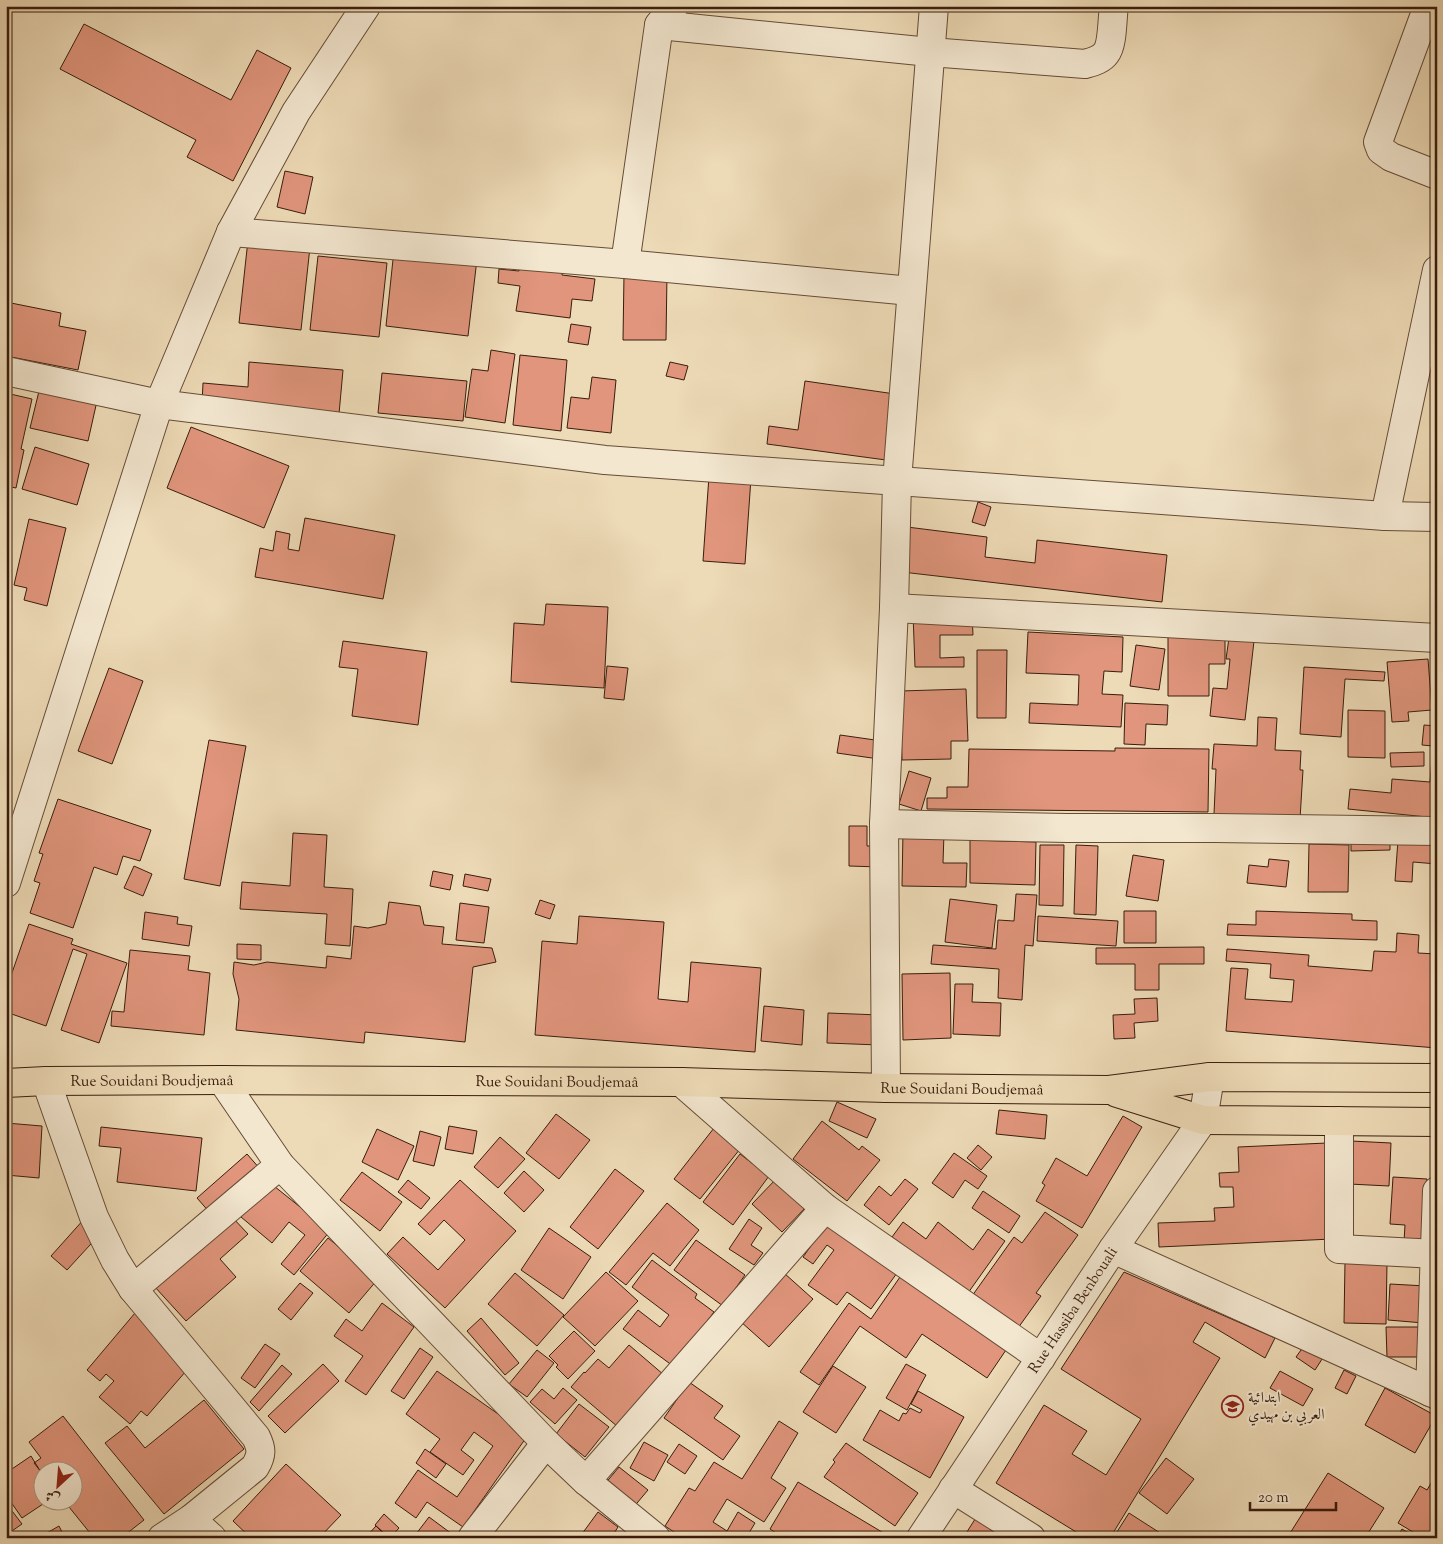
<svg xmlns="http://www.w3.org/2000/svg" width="1443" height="1544" viewBox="0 0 1443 1544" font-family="'Sorts Mill Goudy',Amiri,serif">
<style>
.building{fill:#e0957c;stroke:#391d0c}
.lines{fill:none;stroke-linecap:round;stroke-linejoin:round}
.minor-casing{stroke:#664c36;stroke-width:30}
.major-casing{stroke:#391d0c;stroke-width:30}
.minor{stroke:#f3e7d0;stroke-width:28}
.major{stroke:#eddab6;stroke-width:28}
.labels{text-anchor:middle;stroke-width:4;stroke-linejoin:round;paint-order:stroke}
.street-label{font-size:15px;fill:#391d0c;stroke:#f3e7d0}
.poi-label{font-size:15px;fill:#391d0c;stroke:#f3e7d0;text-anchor:start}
</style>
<rect width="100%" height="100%" fill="#eddab6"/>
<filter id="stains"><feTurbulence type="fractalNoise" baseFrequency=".004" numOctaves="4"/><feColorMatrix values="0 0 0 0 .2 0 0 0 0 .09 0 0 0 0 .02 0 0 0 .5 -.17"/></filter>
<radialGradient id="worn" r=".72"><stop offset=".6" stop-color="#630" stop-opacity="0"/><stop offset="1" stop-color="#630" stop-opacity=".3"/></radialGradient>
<path class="building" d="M84,24L231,100L257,50L291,68L233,181L187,157L196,140L60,69Z
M285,171L313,177L305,214L277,207Z
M248,240L310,247L301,330L239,323Z
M394,250L477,259L468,336L386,326Z
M318,256L387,263L379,337L310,330Z
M520,260L563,265L562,275L595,279L592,301L572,299L570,318L516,311L520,286L498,283L499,269L519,271Z
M624,274H667L666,340H623Z
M6,302L61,313L59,326L86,331L78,370L6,356Z
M571,324L591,327L588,345L568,342Z
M491,350L515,354L505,423L465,417L472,369L488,371Z
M520,355L567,360L561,431L513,425Z
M249,362L343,370L339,414L202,404L203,383L248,387Z
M670,362L688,366L684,380L666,376Z
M382,373L467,381L463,421L378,413Z
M592,377L616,380L611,433L567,428L571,397L589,399Z
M805,381L895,394L886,460L767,444L769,426L798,430Z
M40,387L97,401L88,441L30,428Z
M6,393L32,399L21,449L24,450L16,488L6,486Z
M191,427L289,466L264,528L167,488Z
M35,447L89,464L77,505L22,489Z
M709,476L751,478L745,564L703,561Z
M978,502L991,507L985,526L972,522Z
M305,518L395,535L383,599L255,577L260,548L273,551L276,531L290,534L288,549L299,551Z
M29,519L66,528L47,606L24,600L27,588L14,585Z
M907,527L987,537L985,557L1035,563L1037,540L1167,555L1162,602L902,572Z
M546,604L608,607L604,688L511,682L514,623L544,625Z
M913,614H972L973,635H940V658L964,657V667H915Z
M1028,632L1123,637L1122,672L1104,671L1102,694L1123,695L1121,727L1029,723L1030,703L1078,705L1079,675L1026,673Z
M1168,635H1225V664H1209V696H1168Z
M1229,638L1254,641L1245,720L1210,716L1213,688L1227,689L1230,659H1226Z
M343,641L427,652L418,725L352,716L358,669L339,667Z
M1136,645L1165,649L1159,690L1130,686Z
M977,650H1007L1006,718H977Z
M1428,659L1432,710L1408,712L1409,721L1392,722L1387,662Z
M607,666L628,668L624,700L604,698Z
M1304,667L1385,672L1384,681L1345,679L1341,737L1300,734Z
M109,668L143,681L112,764L78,751Z
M966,689L968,741H951V759L902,760L900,691Z
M1125,703L1168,705L1167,725L1146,724L1145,745L1124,744Z
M1348,710L1385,711V758L1348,757Z
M1258,717L1277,718L1275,750L1301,751L1300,770H1303L1300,819L1214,814L1216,769H1212L1214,744L1257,746Z
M1424,725L1437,726V818L1348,809L1350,789L1391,793L1392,779L1430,782L1433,746L1422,745Z
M840,735L882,741L879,759L837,753Z
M209,740L246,746L220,886L184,879Z
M1115,748L1209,749L1208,812L927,809V798H947V787H968L969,749L1115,751Z
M1424,752V766L1391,767L1390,753Z
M909,771L931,778L921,811L899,804Z
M58,799L151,830L140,861L123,856L117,875L94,867L73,928L30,913L40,883L34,881L43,854L39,853Z
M849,826H867V846H880V867L849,866Z
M903,831L944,833L943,863H967L966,887L902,886Z
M293,833L327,835L324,887L353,889L350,946L325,944L327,914L240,909L242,882L290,886Z
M1351,838H1390V850L1351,851Z
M970,840L1036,842L1035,885L970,883Z
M1398,840L1437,842V864L1413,862L1412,882L1395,881Z
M1309,844L1349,845L1348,892H1308Z
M1040,845H1064L1063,906L1039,905Z
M1076,845L1098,846L1096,915L1074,914Z
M1133,855L1164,860L1158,901L1126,896Z
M1269,859L1289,861L1286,887L1247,883L1249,865L1268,867Z
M134,866L152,874L143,896L124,888Z
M433,871L453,875L450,890L430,886Z
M465,874L491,879L488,891L463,886Z
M1016,894L1037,895L1033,946L1025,945L1022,1000L998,998L999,969L931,964L933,945L996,949L998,920L1014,921Z
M950,899L997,905L992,948L945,942Z
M540,900L555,905L550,919L535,914Z
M389,902L420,906L424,925L444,927L442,944L492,948L496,962L473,967L465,1042L365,1032L364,1043L236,1030L239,999L233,974L234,962L254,965L267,962L326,968L327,956L351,959L354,926L368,928L386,924Z
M460,903L489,907L484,943L456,940Z
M1124,911H1156V943H1124Z
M1256,911L1352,914V920L1377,921V940L1227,935L1228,924L1256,925Z
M145,912L178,917L177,924L192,926L189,946L142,939Z
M579,916L664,922L658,999L688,1002L691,962L761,968L755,1052L535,1035L542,941L577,944Z
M1038,916L1118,921L1116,946L1037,941Z
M29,924L73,939L71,944L127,963L99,1043L61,1030L87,954L73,949L46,1026L6,1012V990Z
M1397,933L1419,935L1418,953L1437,954V1048L1226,1031L1231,968L1248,969L1245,999L1292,1002L1294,980L1270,978L1271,964L1226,961L1227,949L1309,955L1308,966L1372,971L1374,951L1396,952Z
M237,944L261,945V960L237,959Z
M1204,947V964H1159V990H1135V964H1096V948Z
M130,950L190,956L188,970L210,973L204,1035L111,1026L112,1011L124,1012Z
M950,973L951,1038L903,1040L902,974Z
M955,984H973L972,1002L1001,1003L1000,1036L953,1034Z
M1157,998L1158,1021L1134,1023L1135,1038L1114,1039L1113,1015L1135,1014L1134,999Z
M764,1006L804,1010L802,1045L761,1041Z
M828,1013L880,1015L879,1045L827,1043Z
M837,1102L876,1119L867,1138L829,1121Z
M999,1110L1047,1115L1045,1139L996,1134Z
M556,1114L590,1140L559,1179L526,1153Z
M1123,1116L1142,1127L1082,1228L1036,1201L1045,1185L1042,1183L1056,1158L1087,1176Z
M822,1121L859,1150L862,1146L880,1160L847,1201L793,1159Z
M6,1123L42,1126L39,1178L6,1175Z
M449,1126L477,1131L473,1154L445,1149Z
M101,1127L202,1138L196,1191L117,1182L121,1148L99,1146Z
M714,1128L740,1149L700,1199L674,1179Z
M377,1129L414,1146L398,1180L362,1162Z
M420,1131L441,1137L434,1166L413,1161Z
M500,1137L525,1159L498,1188L474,1167Z
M1351,1141L1391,1143L1389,1186L1349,1184Z
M1327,1143L1332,1239L1159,1247L1158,1223L1215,1221L1214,1208L1234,1207L1233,1187H1220L1219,1173L1239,1172L1238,1147Z
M978,1145L992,1157L981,1170L967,1158Z
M954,1153L987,1176L978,1189L965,1180L953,1198L932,1183Z
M247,1154L261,1170L211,1214L197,1198Z
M740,1154L769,1176L733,1225L703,1202Z
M615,1169L644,1191L598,1249L570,1227Z
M524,1171L544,1190L524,1212L504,1193Z
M362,1172L402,1202L380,1231L340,1200Z
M778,1177L808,1205L782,1232L752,1204Z
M1393,1177L1427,1179L1424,1244L1404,1242L1405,1225L1390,1224Z
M905,1179L918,1189L889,1225L864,1205L879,1186L891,1196Z
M408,1180L430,1198L421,1209L398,1192Z
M460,1180L516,1231L445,1308L387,1254L403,1237L438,1270L465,1240L444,1220L430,1235L418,1224Z
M269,1182L330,1231L294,1275L281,1264L305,1235L289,1222L272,1243L241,1217Z
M983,1191L1020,1216L1009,1233L972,1208Z
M667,1203L699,1230L670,1266L653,1253L626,1285L609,1272Z
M1045,1212L1078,1235L1036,1293L1041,1296L1018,1328L972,1296L1014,1237L1022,1243Z
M232,1217L248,1234L220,1259L236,1277L186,1321L154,1286Z
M85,1218L101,1233L67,1270L51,1256Z
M749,1219L762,1228L751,1245L763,1253L754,1265L729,1249Z
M828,1222L897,1273L871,1309L847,1292L837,1305L808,1285L834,1250L827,1245L813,1264L803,1257Z
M903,1222L926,1239L938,1222L973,1250L988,1229L1005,1241L968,1293L892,1237Z
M549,1228L591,1257L563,1299L521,1270Z
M328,1238L378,1279L349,1313L300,1271Z
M696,1240L745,1275L723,1306L674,1270Z
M652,1260L697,1294L695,1298L714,1312L673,1366L623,1329L638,1310L660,1327L669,1315L632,1287Z
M1345,1262L1387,1263L1386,1324L1344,1323Z
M606,1272L638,1301L595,1346L563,1317Z
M1124,1272L1275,1338L1265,1358L1205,1322L1193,1342L1220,1358L1110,1538H1086L996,1483L1044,1405L1087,1431L1072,1454L1106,1475L1141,1419L1061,1369Z
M515,1273L564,1315L537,1346L488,1304Z
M784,1273L813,1299L769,1347L740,1321Z
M900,1277L1006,1350L987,1378L922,1334L906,1358L860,1326L819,1385L800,1372L849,1303L871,1319Z
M300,1283L313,1293L291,1320L278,1309Z
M1390,1284L1426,1286L1424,1323L1388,1320Z
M382,1303L414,1327L366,1395L345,1381L363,1356L334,1336L346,1319L362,1331Z
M135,1313L193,1363L147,1416L141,1411L130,1424L99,1397L114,1381L106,1374L100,1381L87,1370Z
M481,1318L519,1363L505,1375L467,1331Z
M1386,1327H1426L1427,1357H1387Z
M574,1331L595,1351L568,1379L556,1367L558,1365L549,1356Z
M1306,1343L1324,1356L1315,1370L1296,1357Z
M265,1344L280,1354L255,1388L241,1378Z
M629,1345L664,1375L618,1427L571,1387L584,1372L585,1373L598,1359L609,1368Z
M420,1348L433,1357L404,1399L391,1391Z
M537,1350L554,1363L527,1397L509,1384Z
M323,1364L339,1381L285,1433L268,1416Z
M906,1364L926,1375L907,1410L886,1398Z
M282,1365L292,1374L259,1411L250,1402Z
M833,1366L866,1387L836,1433L803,1412Z
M1344,1370L1356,1376L1347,1394L1335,1388Z
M437,1371L528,1435L463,1527L427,1502L416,1518L395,1503L418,1470L457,1497L493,1446L474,1432L461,1450L474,1460L463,1475L430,1452L440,1439L406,1414Z
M1280,1371L1313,1389L1303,1406L1270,1388Z
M689,1382L723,1406L714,1418L740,1436L723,1460L664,1418Z
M563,1388L577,1400L555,1424L530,1402L542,1389L554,1399Z
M1385,1388L1436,1416L1415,1453L1365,1425Z
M918,1391L964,1417L930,1478L863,1440L880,1410L899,1421L903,1413L906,1414L910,1408L920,1413L922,1410L911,1404Z
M204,1400L244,1449L164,1514L105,1443L127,1426L145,1448Z
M579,1404L609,1427L585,1457L556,1434Z
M63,1416L144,1520L121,1538H94L65,1502H72V1472H42V1473L34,1463L41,1458L29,1442Z
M779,1421L798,1433L771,1478L786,1488L764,1522L727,1499L713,1522L727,1531L738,1512L755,1523L746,1538H683L665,1526L689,1488L695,1491L714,1462L742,1479Z
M644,1442L668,1455L654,1481L630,1468Z
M846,1443L918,1493L895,1526L824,1477L835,1462L833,1460Z
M679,1444L697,1456L685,1474L667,1462Z
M425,1449L446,1464L436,1478L416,1463Z
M31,1456L42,1474V1502H46L22,1518L6,1495V1473Z
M1166,1458L1194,1479L1167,1514L1139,1493Z
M286,1464L341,1515L319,1538H251L233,1521Z
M619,1467L648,1490L632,1509L604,1485Z
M1328,1473L1384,1508L1365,1538H1287Z
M1437,1473V1534L1435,1538H1423L1398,1523L1420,1486L1427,1490Z
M798,1482L887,1535L885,1538H782V1537L770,1529Z
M6,1503L22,1524L6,1535Z
M598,1512L618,1527L611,1538H579Z
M979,1513L1019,1538H963Z
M1129,1513L1168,1538H1113Z
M384,1514L399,1528L390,1538L375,1525Z
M429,1517L452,1534L449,1538H413Z
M59,1526L65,1538H38Z
M376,1526L388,1538H365Z
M1402,1529L1417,1538H1397Z"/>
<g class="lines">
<defs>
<g id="minor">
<path d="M1428,6L1378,142L1381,150L1391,157L1437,175"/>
<path d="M659,25L930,52L1085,64C1092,62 1101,60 1106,53C1113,44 1112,18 1114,6"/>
<path d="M231,232L625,264L911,291"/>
<path d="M625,264L659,25L674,6"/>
<path d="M6,371L159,404L605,460L1385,516L1437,517"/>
<path d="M1385,516L1437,270"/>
<path d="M894,608L1437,638"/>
<path d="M884,824L1067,828H1215L1437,831"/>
<path d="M6,883L159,404L231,232L296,112L366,6"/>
<path d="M222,1080L280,1165L546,1443L586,1481L825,1208"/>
<path d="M46,1081L94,1217L115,1260L133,1289L256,1437C262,1449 262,1455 255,1467L191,1519L162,1538"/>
<path d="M681,1082L825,1208L1041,1358"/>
<path d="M886,1088L884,824L894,608L897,481L934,6"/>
<path d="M1339,1121V1249L1437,1254"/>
<path d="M1113,1249L1437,1395"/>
<path d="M133,1289L280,1165"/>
<path d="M1430,1392L1437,1191"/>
<path d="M586,1481L656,1538"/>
<path d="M953,1489L1031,1538"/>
<path d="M191,1519L212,1538"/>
<path d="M472,1538L546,1443"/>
<path id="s1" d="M921,1538L1113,1249L1203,1120L1210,1077"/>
</g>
<g id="major">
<path id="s2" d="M6,1083L46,1081L222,1080L681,1082L886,1088L1109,1090L1210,1077L1437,1078"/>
<path d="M1117,1093L1203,1120L1437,1122"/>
</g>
</defs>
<use href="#minor" class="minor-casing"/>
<use href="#major" class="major-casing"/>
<use href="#minor" class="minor"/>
<use href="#major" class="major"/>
</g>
<defs>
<symbol id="school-ring" viewBox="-11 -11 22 22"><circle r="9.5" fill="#f3e7d0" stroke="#8f2418" stroke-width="1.5"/><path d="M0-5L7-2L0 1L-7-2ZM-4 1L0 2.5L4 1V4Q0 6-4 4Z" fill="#8f2418"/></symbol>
</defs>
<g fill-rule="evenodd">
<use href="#school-ring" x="1220" y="1394" width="25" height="25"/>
</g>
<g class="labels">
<g class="street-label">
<text dy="5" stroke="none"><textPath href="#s2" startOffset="146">Rue Souidani Boudjemaâ</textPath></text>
<text dy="5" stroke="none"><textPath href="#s2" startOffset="551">Rue Souidani Boudjemaâ</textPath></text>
<text dy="5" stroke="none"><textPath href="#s2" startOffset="956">Rue Souidani Boudjemaâ</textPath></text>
<text dy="5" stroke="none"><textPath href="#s1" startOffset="274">Rue Hassiba Benbouali</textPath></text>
</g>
<g class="poi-label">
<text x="1248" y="1402">ابتدائية<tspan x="1248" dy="17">العربي بن مهيدي</tspan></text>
</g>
</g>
<rect width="1443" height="1544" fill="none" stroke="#eddab6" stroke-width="25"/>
<rect x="8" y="8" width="1428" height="1529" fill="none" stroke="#391d0c" stroke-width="2.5"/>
<rect x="12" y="12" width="1418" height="1519" fill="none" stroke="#391d0c"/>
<g transform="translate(58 1486) rotate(206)"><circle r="24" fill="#f3e7d0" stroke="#a99682"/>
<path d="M0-4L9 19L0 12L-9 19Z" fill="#8f2418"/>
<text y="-8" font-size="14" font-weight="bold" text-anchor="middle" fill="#391d0c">ش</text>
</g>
<path d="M1250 1502v8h86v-8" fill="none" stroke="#391d0c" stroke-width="2.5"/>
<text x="1258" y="1502" font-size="15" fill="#391d0c" stroke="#f3e7d0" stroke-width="4" paint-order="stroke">20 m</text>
<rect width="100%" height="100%" filter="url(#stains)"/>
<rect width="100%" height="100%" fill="url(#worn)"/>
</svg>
